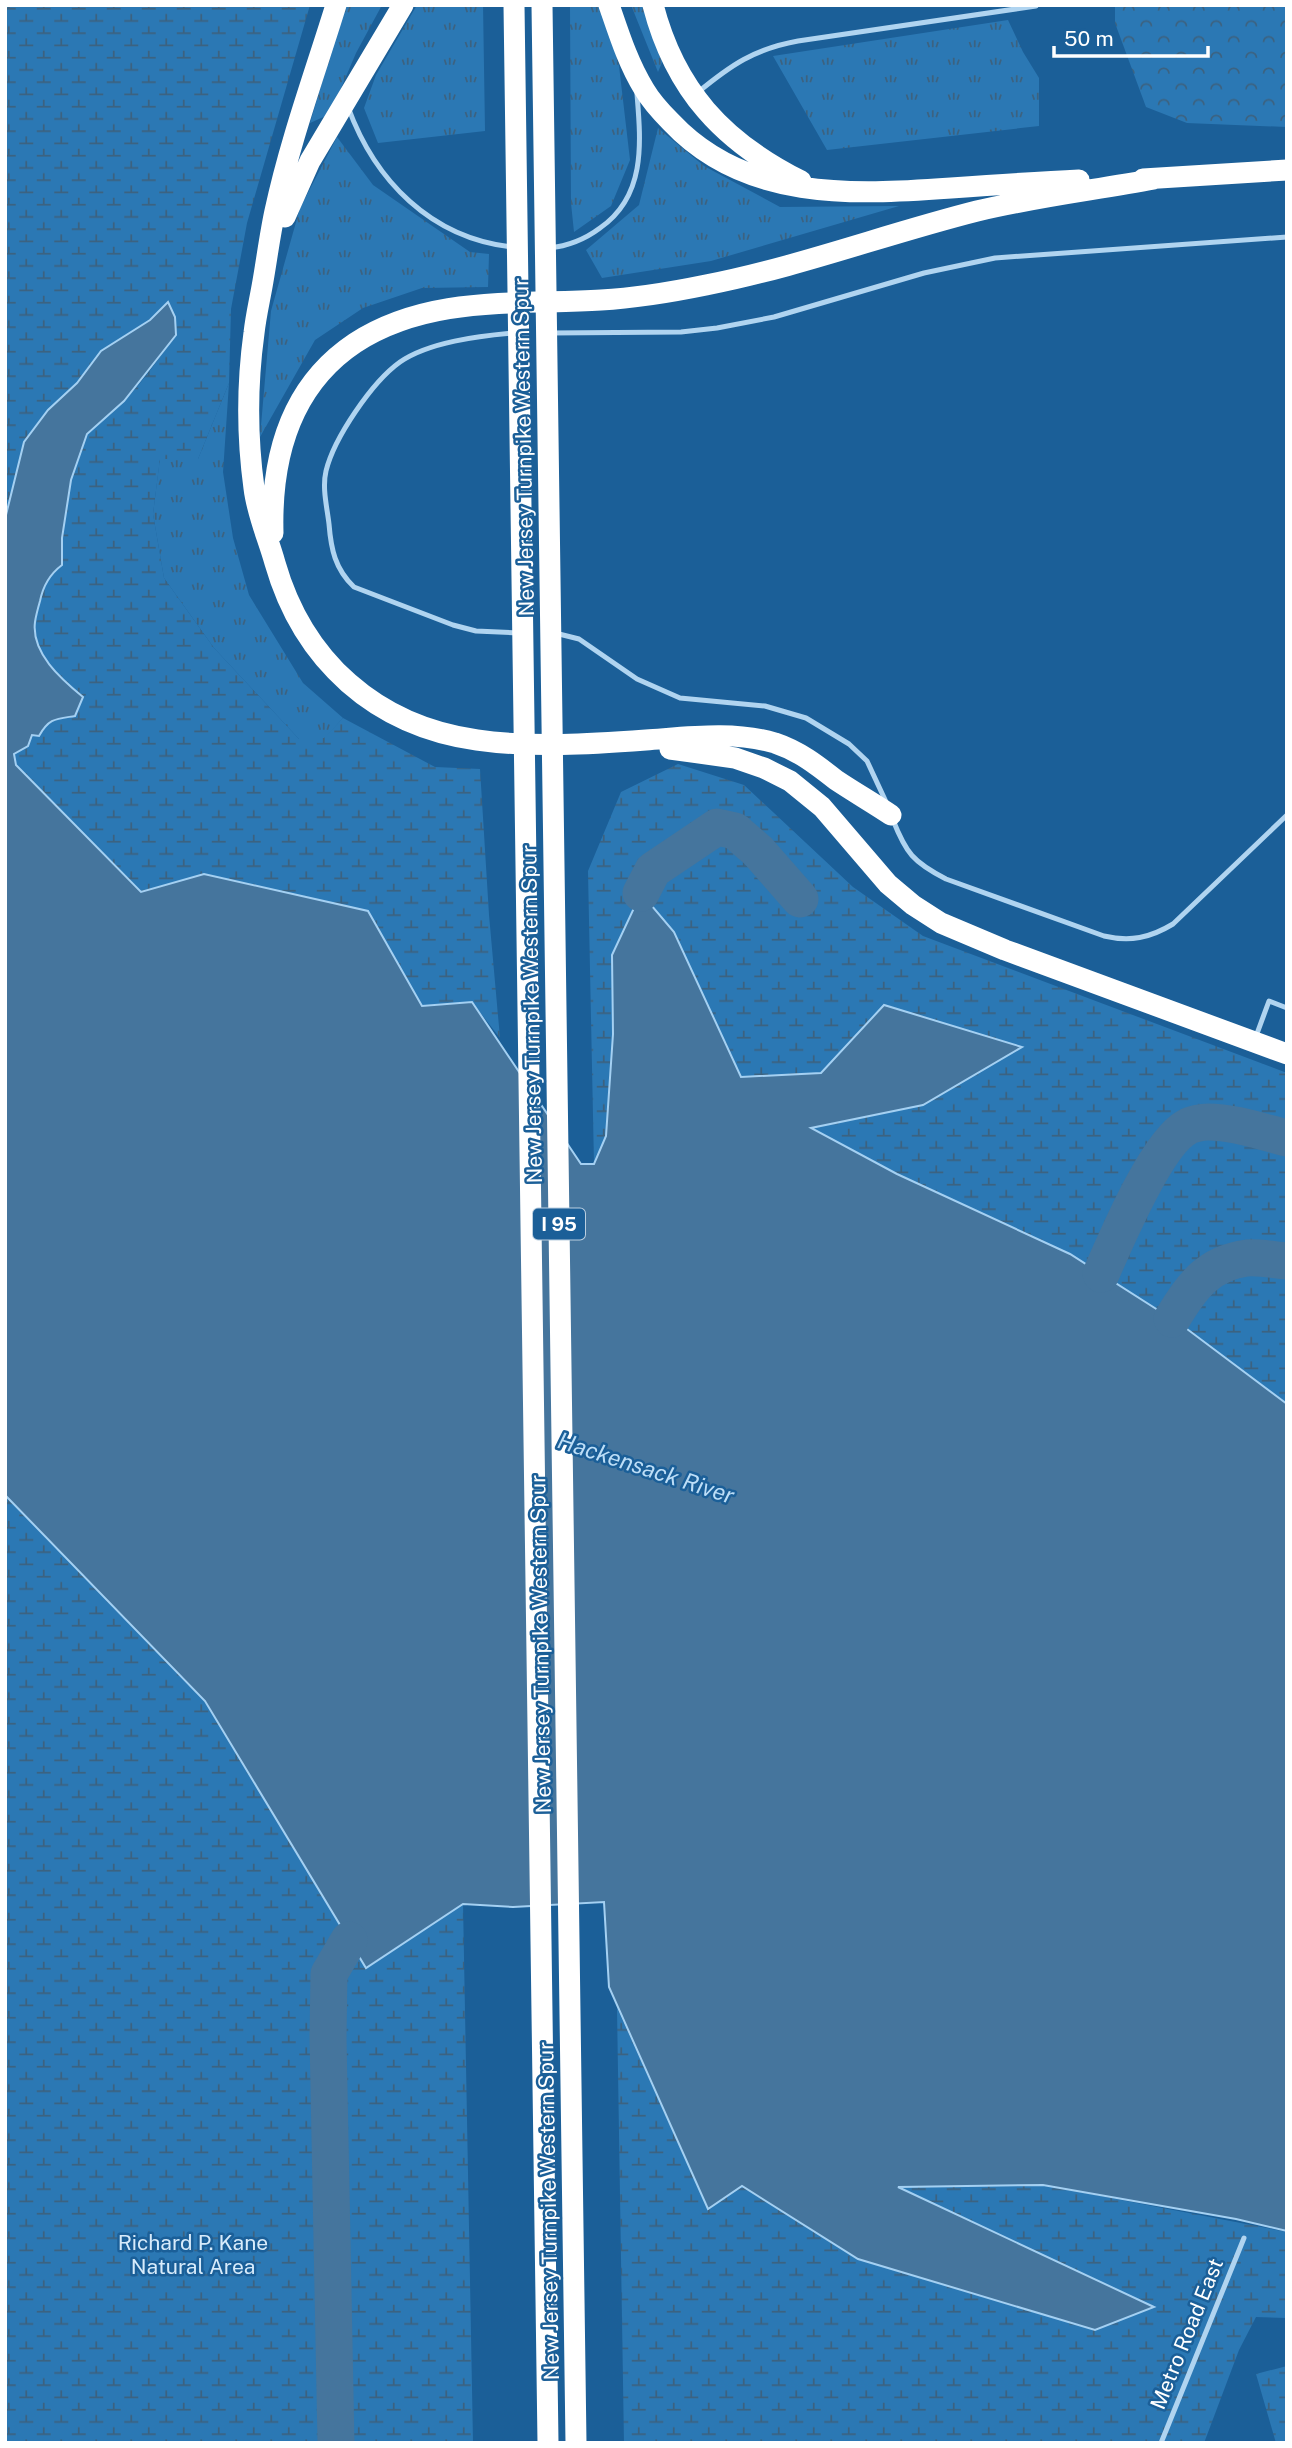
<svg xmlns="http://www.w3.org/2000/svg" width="1292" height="2448" viewBox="0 0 1292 2448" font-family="'Public Sans',sans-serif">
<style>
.grass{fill:url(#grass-tufts)}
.forest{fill:url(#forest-crowns)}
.wetland{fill:url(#wetland-marsh)}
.water{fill:#45759d;stroke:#a4d0f2;stroke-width:2}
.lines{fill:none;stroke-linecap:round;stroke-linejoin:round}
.river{stroke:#45759d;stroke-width:37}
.service{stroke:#b0d4f0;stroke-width:5}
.motorway{stroke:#fff;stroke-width:21}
.motorway-bridge{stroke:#fff;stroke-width:21}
.labels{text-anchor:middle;stroke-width:5;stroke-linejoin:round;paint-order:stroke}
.shield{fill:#1b5f98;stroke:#bbcfe0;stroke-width:2}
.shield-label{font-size:19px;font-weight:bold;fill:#fff}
.street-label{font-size:21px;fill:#fff;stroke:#1b5f98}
.park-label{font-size:21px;fill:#d7ebfb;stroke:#1b5f98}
.water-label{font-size:23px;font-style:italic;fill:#bddef7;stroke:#1b5f98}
</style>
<defs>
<pattern id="grass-tufts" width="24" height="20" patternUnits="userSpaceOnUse" patternTransform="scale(1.75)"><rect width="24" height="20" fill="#2b78b4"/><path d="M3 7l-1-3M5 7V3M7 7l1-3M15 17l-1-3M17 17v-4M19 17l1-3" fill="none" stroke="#3c6280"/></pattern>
<pattern id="forest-crowns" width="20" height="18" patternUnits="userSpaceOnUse" patternTransform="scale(1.75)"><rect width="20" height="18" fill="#2b78b4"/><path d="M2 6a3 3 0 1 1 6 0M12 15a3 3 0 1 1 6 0" fill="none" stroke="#3c6280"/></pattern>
<pattern id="wetland-marsh" width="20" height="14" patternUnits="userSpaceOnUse" patternTransform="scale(1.75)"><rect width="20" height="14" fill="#2b78b4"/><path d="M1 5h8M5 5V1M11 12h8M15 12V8" fill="none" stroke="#3c6280"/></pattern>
</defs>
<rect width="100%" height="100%" fill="#1b5f98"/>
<path class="grass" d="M345,5H382L356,53L330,114L310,123Z
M417,5H483L485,131L378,143L364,108L376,75Z
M570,5H602L619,66L630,160L611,206L574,232L571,203Z
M631,5H642L663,60L658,72Z
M1008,20L1023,52L1039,78V126L827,150L773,56Z
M658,128L704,166L780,207L899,206L711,261L602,278L586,250L639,205Z
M337,137L373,185L470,252L489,254L488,287L422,288L363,308L315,340L260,437L271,311L300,208Z
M229,383L223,472L233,538L249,595L303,683L343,718L324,739H299L214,648L164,578L153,514L160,458L198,459Z"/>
<path class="forest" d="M1115,5H1287V127L1187,123L1146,107L1115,23Z"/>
<path class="wetland" d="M5,5H310L247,223L231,309L229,383L198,459H160L153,514L164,578L214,648L299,739L324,738L343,718L435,767L480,769L489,915L500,1038L472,1002L422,1006L368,911L204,874L141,892L16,765L14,754L28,746L32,735L46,724L54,719L75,716L83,698C62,679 31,653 35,622C36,615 38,608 40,601C43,586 50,574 62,565C62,531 69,462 87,434C96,422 113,413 123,402C143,382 160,357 176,335L167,302L150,320L101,351L77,383L48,410L5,519Z
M678,764L744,785L853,887L923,936L1287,1073V1404L1183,1326L1070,1254L897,1174L810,1128L923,1105L884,1005L821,1073L741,1077L674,932L612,955L613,1034L606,1136L594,1164L588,871L621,792Z
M5,1495L205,1701L366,1967L463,1904L473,2443H5Z
M617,2008L708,2209L742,2186L858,2259L896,2187L1043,2185L1287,2232V2318L1256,2317L1239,2350L1204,2443H624Z
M1287,2366V2443H1276L1256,2374Z"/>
<path class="water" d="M168,302L175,317L176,335L124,401L87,434L71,480L62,538V565C50,574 43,586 40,601C38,608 36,615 35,622C31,653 61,679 83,697L75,716C56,719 49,718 39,736L32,735L28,746L14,754L16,765L141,892L204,874L368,911L422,1006L472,1002L581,1164H594L606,1136L613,1034L612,955L641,893L674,932L741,1077L821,1073L884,1005L1022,1047L923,1105L811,1128L897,1174L1070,1254L1183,1326L1287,1404V2231L1236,2219L1043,2185L898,2187L1154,2307L1095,2330L858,2259L742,2186L708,2209L609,1987L604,1902L513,1907L463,1904L366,1968L205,1701L5,1495V519L24,442L48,410L77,383L101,351L150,320Z"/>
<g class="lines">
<path class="river" d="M641,893L653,870L717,827L735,831L758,851L800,899
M1101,1274C1116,1240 1156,1144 1187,1127C1192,1124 1202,1122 1208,1122C1234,1122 1262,1132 1287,1138
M1172,1319C1191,1287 1208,1263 1247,1258C1260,1257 1274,1260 1287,1261
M336,2443L328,2037L329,1974L349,1940"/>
<path class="service" d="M697,93C731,65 754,49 798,41L1036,6
M348,107C375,181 431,238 512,247
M549,248C569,246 584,240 600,228C646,196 641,143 637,94
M513,333C479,336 429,342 400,362C372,382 334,438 326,471C322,488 327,507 329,524C331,549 335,569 354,587L453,625L476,631L518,633
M551,333L681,332L717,328L774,317L924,273L995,258L1287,237
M555,633L579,639L637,679L680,698L765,706L806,718L849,744L867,761L887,804
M893,820C906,853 913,862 946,879L1104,936C1130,942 1150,938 1173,924L1287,815
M1255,1039L1269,1001L1287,1008
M1161,2443L1244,2238"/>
<path class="motorway" d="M336,5C315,73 290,141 275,211C270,234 267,258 263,281C260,299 256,315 254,333C247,384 247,437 254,488C257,514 268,538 275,563C303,661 376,726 477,740C533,748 591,744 646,740C689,737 734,731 775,743C799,751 817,765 836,780C854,792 873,803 891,815
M609,5C619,34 628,63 644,89C651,101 661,112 671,122C745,201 852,195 951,188C994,185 1037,182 1079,180
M653,5C675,90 723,142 801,181
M1143,179L1287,170
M285,217L310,161L403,5
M273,533C271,459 289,387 355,343C429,295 517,305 601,300C636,298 672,292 706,285C798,267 886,234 977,211C1035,197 1095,190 1154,179
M670,749L735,758L764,768L790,781L822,807L888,884L913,905L941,923L1005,950L1287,1054"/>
<path class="motorway-bridge" d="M514,5L548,2443
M542,5L576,2443"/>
</g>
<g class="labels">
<rect class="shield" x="533" y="1208.5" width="52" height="31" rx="5"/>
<g class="shield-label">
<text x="559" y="1231">I 95</text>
</g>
<g class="street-label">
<text transform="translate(524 447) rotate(-91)" y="7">New Jersey Turnpike Western Spur</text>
<text transform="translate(532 1014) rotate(-91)" y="7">New Jersey Turnpike Western Spur</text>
<text transform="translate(541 1644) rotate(-91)" y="7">New Jersey Turnpike Western Spur</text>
<text transform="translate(549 2211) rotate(-91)" y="7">New Jersey Turnpike Western Spur</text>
<text transform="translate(1187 2334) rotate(-68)" y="7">Metro Road East</text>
</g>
<g class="park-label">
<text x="193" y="2250">Richard P. Kane<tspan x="193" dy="24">Natural Area</tspan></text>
</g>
<g class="water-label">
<text transform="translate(646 1468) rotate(18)" y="8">Hackensack River</text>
</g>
</g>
<rect width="1292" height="2448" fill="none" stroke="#ffffff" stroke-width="14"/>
<path d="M1054 46v10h154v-10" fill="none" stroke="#ffffff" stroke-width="3.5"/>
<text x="1064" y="46" font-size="21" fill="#ffffff" stroke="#1b5f98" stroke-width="5" paint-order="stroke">50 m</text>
</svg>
